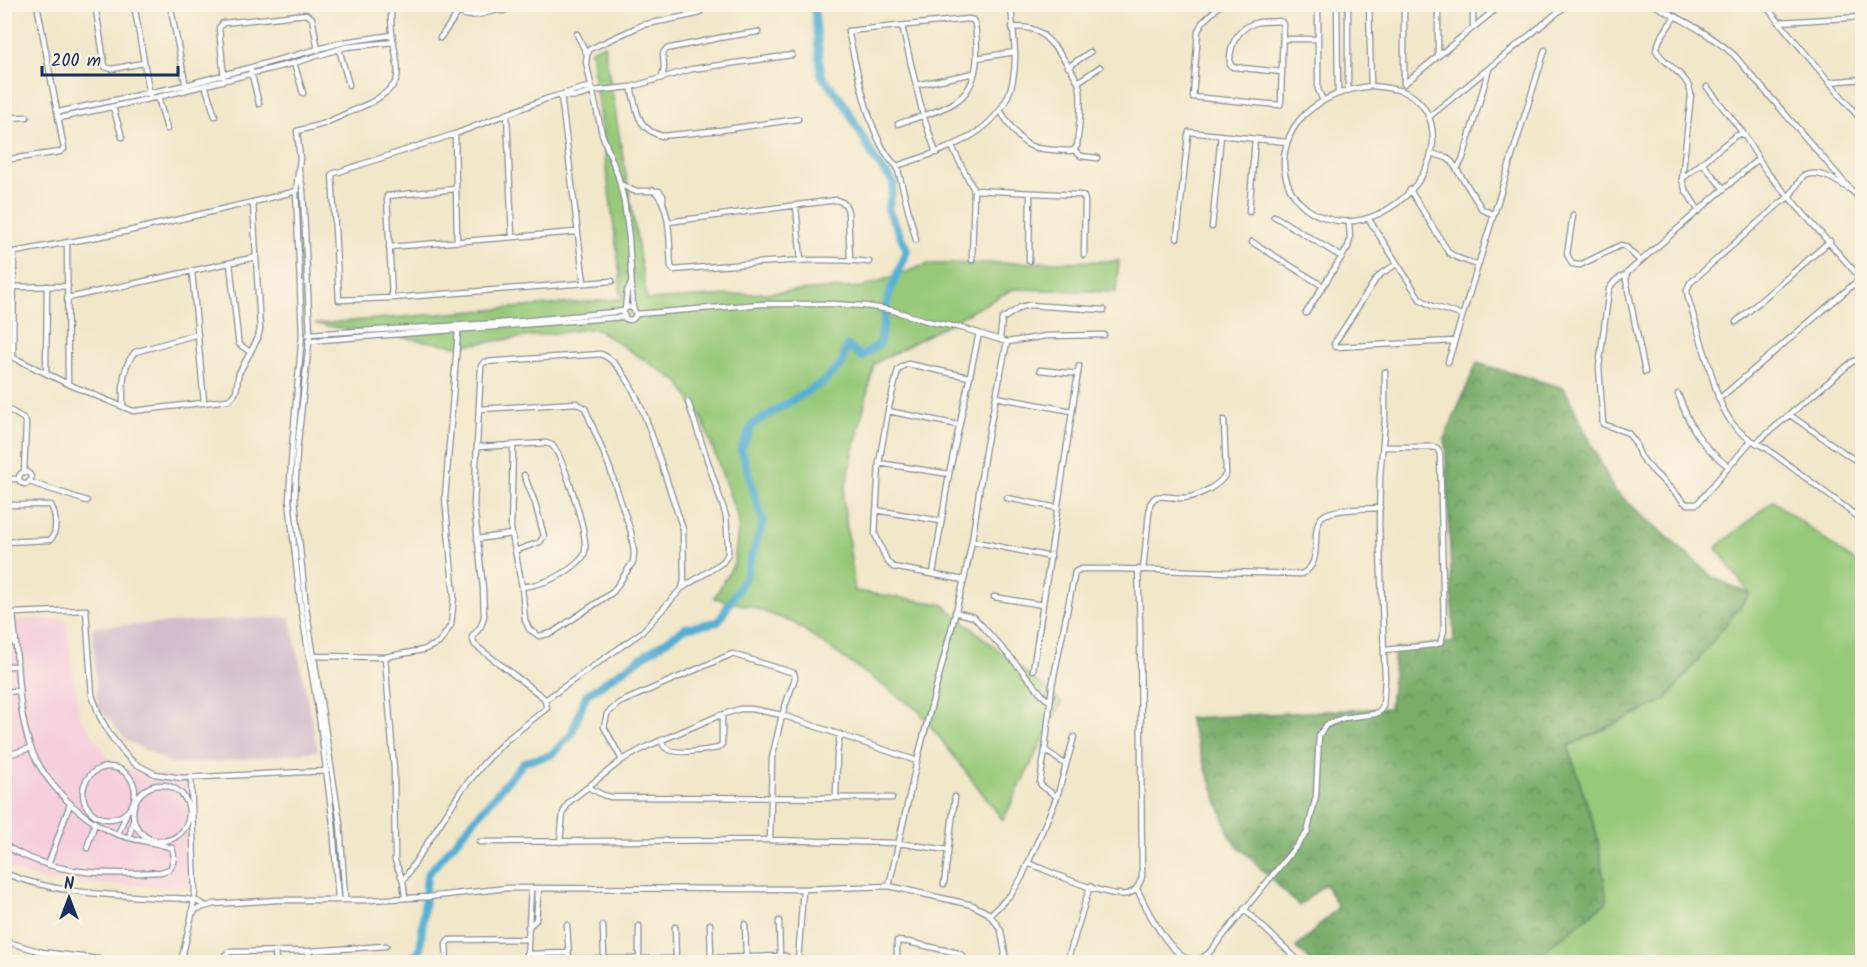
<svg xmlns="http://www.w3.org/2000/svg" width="1867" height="967" viewBox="0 0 1867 967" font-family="Kalam,sans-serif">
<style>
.built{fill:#f5cfdc}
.industrial{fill:#d1bdcc}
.grass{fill:#97c979;stroke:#597c6c;stroke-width:1.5}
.forest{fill:url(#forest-crowns);stroke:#4a6e64;stroke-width:1.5}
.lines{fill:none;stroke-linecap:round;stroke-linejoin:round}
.river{stroke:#55afd2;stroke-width:8}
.minor-casing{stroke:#868b94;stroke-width:7}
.minor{stroke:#fff;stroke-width:4.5}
</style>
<defs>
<pattern id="forest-crowns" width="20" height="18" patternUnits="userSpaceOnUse" patternTransform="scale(1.5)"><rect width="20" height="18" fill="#79ad69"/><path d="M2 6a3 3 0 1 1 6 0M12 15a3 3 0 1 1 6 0" fill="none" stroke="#628d5a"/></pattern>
</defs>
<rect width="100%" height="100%" fill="#fcf5e5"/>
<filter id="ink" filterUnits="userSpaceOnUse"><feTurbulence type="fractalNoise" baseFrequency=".0167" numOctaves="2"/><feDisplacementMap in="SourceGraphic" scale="12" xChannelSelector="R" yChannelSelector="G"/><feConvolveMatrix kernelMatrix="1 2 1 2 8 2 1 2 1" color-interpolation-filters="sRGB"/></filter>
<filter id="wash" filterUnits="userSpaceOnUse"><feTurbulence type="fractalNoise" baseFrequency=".008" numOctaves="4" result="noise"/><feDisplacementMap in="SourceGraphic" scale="24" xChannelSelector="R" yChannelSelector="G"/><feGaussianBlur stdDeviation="1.35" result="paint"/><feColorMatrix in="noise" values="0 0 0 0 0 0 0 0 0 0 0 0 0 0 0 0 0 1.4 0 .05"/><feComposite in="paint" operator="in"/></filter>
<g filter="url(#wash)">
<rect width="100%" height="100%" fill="#f1e7c9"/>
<path class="built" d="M66,619L79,714L115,767L188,778L194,888L46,882L5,867V620Z"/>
<path class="industrial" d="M290,617L318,751L215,762L172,764L126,740L98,706L92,627Z"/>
<path class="grass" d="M604,44L647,300L863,287L928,264L1119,261L1116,292L1013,289L874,364L843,497L855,591L942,604L1062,702L1003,820L919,711L794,623L752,607L714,598L734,564L739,521L703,421L679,382L595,328L457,346L315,324L622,299L620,291V274L591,50Z
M1773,501L1862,567V962H1530L1607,902L1597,835L1568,746L1666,700L1750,594L1716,548Z"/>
<path class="forest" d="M1477,363L1564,388L1614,490L1714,578L1750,594L1666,700L1568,746L1597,835L1607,902L1530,962H1312L1296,948L1338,907L1325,884L1299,906L1231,839L1188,718L1390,708L1395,649L1454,642L1445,437Z"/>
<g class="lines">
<path class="river" d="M409,962L420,950L427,875L524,762L551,755L571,735L586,695L685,628L718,622L745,578L763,522L741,449L753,424L823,382L842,364L847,345L862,357L880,343L888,297L907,250L888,209L894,183L876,161L843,102L821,75L814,4"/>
</g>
</g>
<g filter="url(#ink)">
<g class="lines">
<defs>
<path id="minor" d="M95,4L105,67L112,69L143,63
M134,4L150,96
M170,4L186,87
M451,4C464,23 479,14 498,10
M496,4L498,10L503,11L522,4
M1221,4L1202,23L1198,31L1193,97L1280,105L1281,102L1283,25L1282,22L1279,21C1272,22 1262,21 1255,23C1236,29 1229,47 1230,65L1233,67L1282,72
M1318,4V89L1323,101
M1337,4L1338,93
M1369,4L1371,86
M1404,4V83
M1438,4V56
M1473,4V27
M1652,4C1681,19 1709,33 1734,55L1851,190L1862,201
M1764,4L1862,121
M1675,16L1660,39L1656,50C1666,67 1689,74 1691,95L1682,179L1685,189L1699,211
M1779,22L1862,17
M902,26L923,115L936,153
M577,34L587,55
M440,38L458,13
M1283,39H1318
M339,49L349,85
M977,58L1015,52
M294,63L303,93
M1068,67L1090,52
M251,71L259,104
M662,77L664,68L663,53L666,49L724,37L758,32
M224,78L219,28L223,23L306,14L312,18L318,50
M1078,82L1100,67
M1829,82L1862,79
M1404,84L1502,4
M205,85L215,116
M916,85L974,73
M1371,86C1381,87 1392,88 1402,91C1412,94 1421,102 1426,111C1432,120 1433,131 1433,142C1430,189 1375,232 1329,219C1279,206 1270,148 1305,114C1324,97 1345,89 1371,86Z
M631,87C637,109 636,129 662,136L721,130L798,119
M1707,87L1743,133
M1348,90V4
M592,91L587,87L546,99L455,134L332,174L339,300L392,298L612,281
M561,95C571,98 584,96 592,91L631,87L692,69L792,55
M561,95L584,283
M158,97L167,129
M113,107L122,137
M58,112L186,85L344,42L392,35
M1001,112C1026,149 1024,148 1069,151L1074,150L1077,146C1079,128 1082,107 1080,89C1077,74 1050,37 1035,30C1028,27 1019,27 1012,27
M507,114L512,237
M1430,116L1568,4
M4,118L27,117
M59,118L158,97L294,63L346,47L394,42
M898,124C916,117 939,113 955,102C981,86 978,49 975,24L973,20L968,19L848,31C857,67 869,143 897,166L916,240
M455,134L457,241
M952,147L974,190L972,260
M1074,150L1081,156L1097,158
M1431,153L1447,158L1452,162L1482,209L1494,215
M4,160L60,152L64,149L37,4
M1702,163L1724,189
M897,166C943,150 1003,135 1013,79C1018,55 1012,29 1011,4
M1457,169L1463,158L1489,69
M299,170L303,190L310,334L297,450L295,500L306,607L340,823L345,899
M1682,179L1735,136L1743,133L1766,171L1862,280
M620,184L634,191H659L663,196V202
M653,190C672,204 669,245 671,267L674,270C738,265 804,256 869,262
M974,190L1080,195L1084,197L1085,202L1084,255
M1410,190L1449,253L1458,258L1478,265
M1851,190C1837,182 1820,168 1803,176L1789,197L1779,204L1690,283L1687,290L1688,298L1719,399C1730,426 1741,436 1766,448L1862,520
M253,202L297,191
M796,206L801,261
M1249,212L1255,139
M1573,215L1567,254L1572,264L1580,265L1621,245L1626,247L1639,260
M1274,216L1342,257
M1368,218L1420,299L1432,306L1462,315
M668,222L836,200C844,202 846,204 848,212L850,260
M1212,227L1221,135
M1177,238L1188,135L1189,132L1287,142
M1252,242L1323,286
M389,247L577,232
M4,254L129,231L253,202L260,329L258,338L239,373C235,387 241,390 228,400L133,411L68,384
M1029,261L1030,193
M230,263L238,339L239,344L250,352
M1397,264L1382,273L1376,279L1334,344L1335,347L1454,341
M192,271L204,403
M1626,275C1617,278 1614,281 1609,289L1599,367L1603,424L1628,433L1635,442L1640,456L1653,471L1686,504H1697L1751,441
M14,287L68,286
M68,298L256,257
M392,298L387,196L455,189
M633,308L629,238L624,201L618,176L602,134L586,62L587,55L590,49L642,25L697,14L701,11V4
M625,309L627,291L631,284
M1306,313L1348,247L1350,239L1349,222
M636,314L633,308L628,307L625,309L623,313L626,319C631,321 635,319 636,314L762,304H832L865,306L891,310L931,322L962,328L1007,342L1046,336L1104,335
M1736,322L1830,241
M308,334L500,323L624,311
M1000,339L1002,319L1021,307L1029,305L1104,310
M308,341L624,317
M4,353L68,384L67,242
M13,357L14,252
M1448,362L1545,50
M1040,370L1078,374
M46,372L47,286
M1645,372L1626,280L1627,273L1758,159
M1678,394C1690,427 1700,445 1729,467
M996,397L1072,411
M1719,399L1861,278
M4,407L23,418L26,423L24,472
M123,407C123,387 121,368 135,352L198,334
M480,409L576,403L585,408L609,466L631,532L634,553L633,562L613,592L552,633L539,636L529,629L525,620L522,587L511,529L513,445
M888,411L959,425
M1790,415L1862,465
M1756,443L1852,362L1859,359L1862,360
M477,447L546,443L552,445C564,458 584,525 585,543C586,549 585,553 583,557C567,575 545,584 522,587
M1383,447H1432L1437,448L1440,454L1444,631L1440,643L1433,645L1384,650
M879,463L949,474
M19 478a6 6 0 1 1 12 0a6 6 0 1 1-12 0Z
M4,479H19
M29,482L87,501
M1007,498L1058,508
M4,505H51C56,514 58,533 50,540L4,542
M876,510L941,521
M477,539L512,534
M972,541L1051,557
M515,551L540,542L544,536L535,503L524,475
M1143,570L1150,504C1152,501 1153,499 1156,497C1163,495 1173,498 1181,498C1196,498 1218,487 1226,474L1224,420
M933,574L949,474L979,333
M964,580L893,567L887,561L875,534L879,463L888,411L898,370L903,366L908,364L969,377
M682,588L723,562L728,554V545L726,516L688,402
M994,597L1043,605
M955,612L974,617L1012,659L1045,698L1050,701
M4,637L10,638L16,645C18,676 19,707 27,736C37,776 77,817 114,833C133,841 153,841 172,848C175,856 174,861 170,869L161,872C105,875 55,876 4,845
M16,644L13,613L86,610L92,695L100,717L110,735L124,753L134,763L155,774L182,778L327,771
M314,656L385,657L423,650L439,643L451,625L454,596L445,498L458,331
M385,657L394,769L395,861L403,881
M4,666H17
M1033,670L1079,366
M4,692L19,691
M661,740C662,743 664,747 666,748C675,756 707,750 718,748L722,744V715
M1045,750L1040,783L1042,786L1057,797
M4,756L31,748
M622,760L604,727L607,714L619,703L732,654L794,673L795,678L782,715L772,758L770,840
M1066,765L1045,750L1052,686L1075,572L1081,569H1119L1301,574C1326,564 1308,528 1323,516C1333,508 1367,509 1380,508
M83 793a26 26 0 1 1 52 0a26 26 0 1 1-52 0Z
M191,778L195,892L192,913
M133 813a28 28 0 1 1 56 0a28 28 0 1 1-56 0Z
M588,787L603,795L611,797L892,798
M836,797L837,755L840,734
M118,834L126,815
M129,838L133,820
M479,842L770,840L898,843L948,850
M560,842L563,813L569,802L622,760L648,746L718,716L740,709H752L782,715L917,761
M87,848L95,823
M1028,863C1049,871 1106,898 1127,894C1136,892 1139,885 1142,877L1140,625L1138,569
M48,865L70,804
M4,873C56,894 110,895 165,898C176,898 197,898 205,906
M944,884L955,797
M889,886L917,761L964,580L972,541L985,451L1007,342
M1137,889C1145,906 1174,966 1198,960C1202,959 1206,955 1209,953L1307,833L1316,796L1319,735L1326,725L1343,718L1375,714L1380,711L1383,706L1385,679L1379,524L1380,476L1385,420V372
M405,897L403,881L461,791L484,763L505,741L547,708L544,698L475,645L472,637L481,626L484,616L483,588L474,505L481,366L484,362L601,354C625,364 640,404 649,427L683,529L684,581L682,588L642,632L545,700
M338,899L333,824L320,722L301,608L289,500L292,448L302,334L296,191L300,158L297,131L323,124L370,103C378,99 392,89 396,81C401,69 393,46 392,33C391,24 391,14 391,4
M1244,909L1300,962
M990,915L1012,893L1022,877L1057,797L1074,737
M779,921L780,956
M710,924L711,958
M745,924L746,957
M567,925L569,959H676L786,956
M603,926L604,959
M639,926V959
M528,927L536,920L539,888
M675,927L676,959
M4,941L42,952L106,960L142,959
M275,952L276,962
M526,954L568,953
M42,962V952
M181,962L192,914L197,909L214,904L277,900H368L428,897L507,888L803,889L889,886L972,905L988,913L997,924L1001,931L1005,953L1004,962
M221,962L225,955L229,952L309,951L386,946
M309,962V951
M447,962L446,944L449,940L527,939
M527,962L531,888
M798,962L803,889
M897,962V941L908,942L958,953L963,956L965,962
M1067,962L1090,886"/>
</defs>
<use href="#minor" class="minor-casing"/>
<use href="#minor" class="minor"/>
</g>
</g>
<rect width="1867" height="967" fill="none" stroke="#fcf5e5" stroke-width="24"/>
<g transform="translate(69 898)" stroke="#fcf5e5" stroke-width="4.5" paint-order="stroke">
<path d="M0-4.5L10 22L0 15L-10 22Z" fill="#1b2f5e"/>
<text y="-9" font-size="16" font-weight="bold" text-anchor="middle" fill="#1b2f5e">N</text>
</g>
<path d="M42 66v9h136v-9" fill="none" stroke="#1b2f5e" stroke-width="3"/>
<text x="51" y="66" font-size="18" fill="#1b2f5e" stroke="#fcf5e5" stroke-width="4.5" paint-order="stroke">200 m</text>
</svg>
